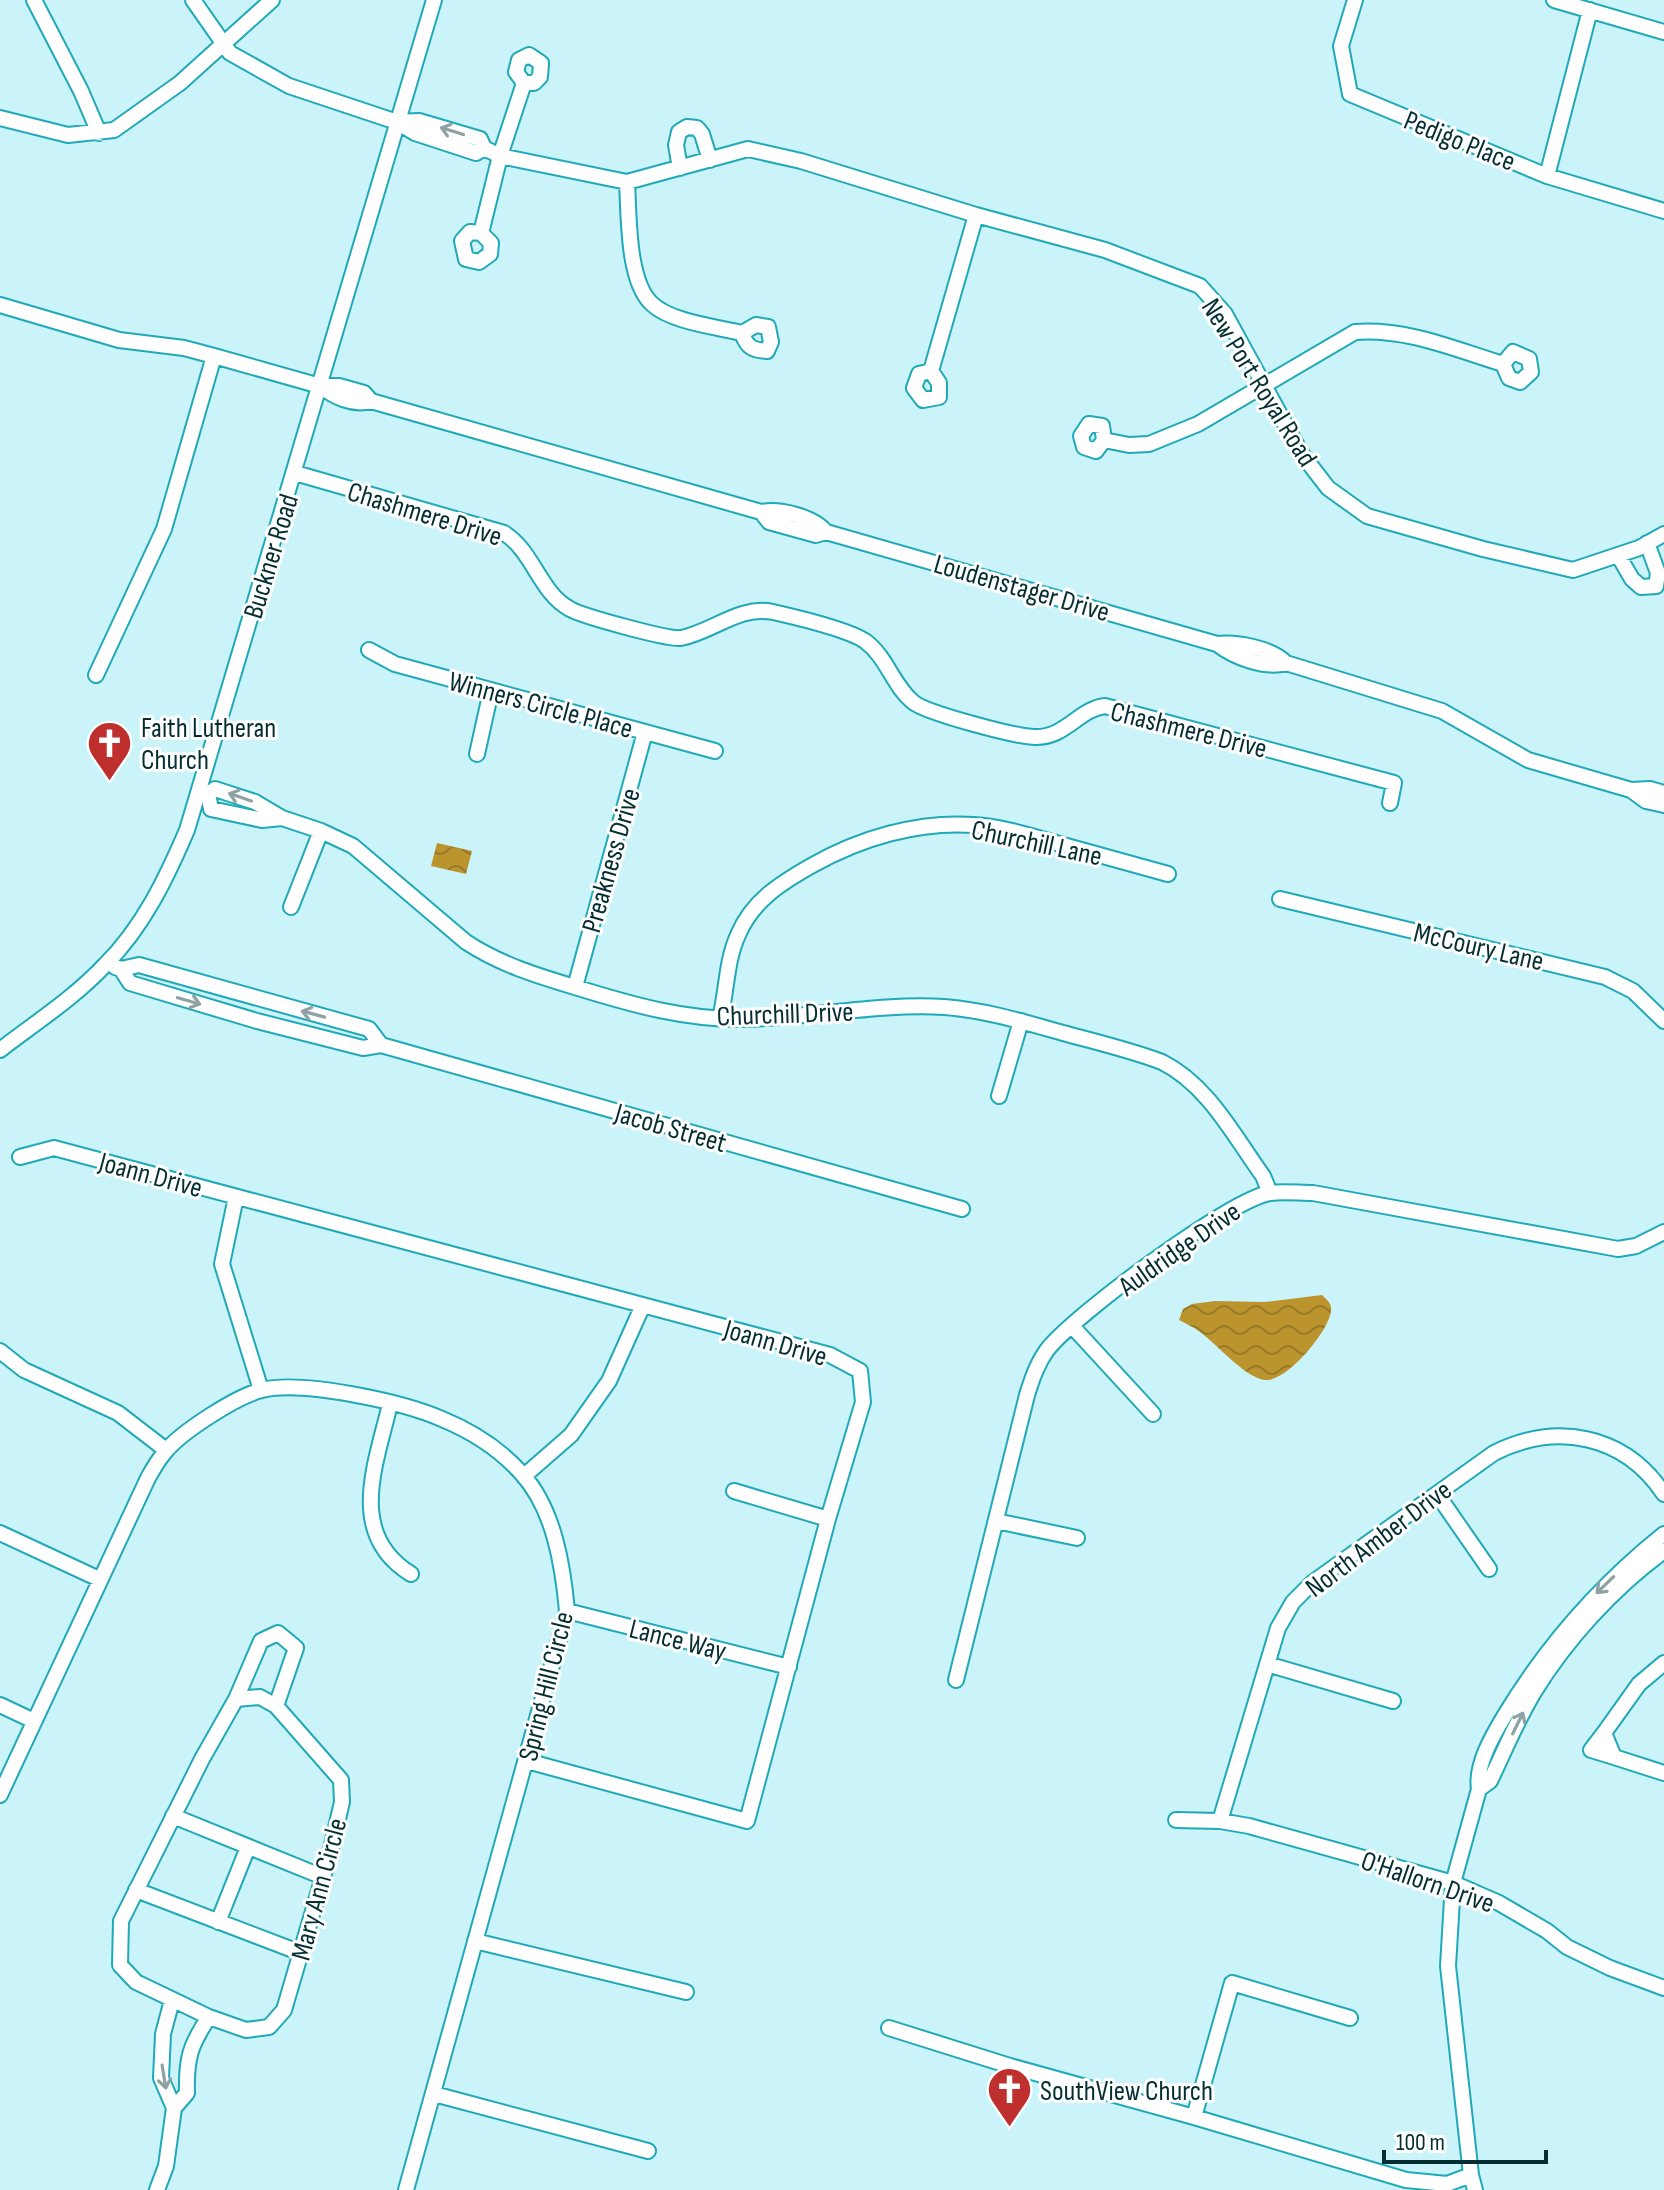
<svg xmlns="http://www.w3.org/2000/svg" width="1664" height="2190" viewBox="0 0 1664 2190" font-family="'Sofia Sans Condensed',sans-serif">
<style>
.water{fill:url(#water-waves)}
.lines{fill:none;stroke-linecap:round;stroke-linejoin:round}
.minor-casing{stroke:#20a9b7;stroke-width:18}
.minor{stroke:#fff;stroke-width:14}
.oneway{stroke:#8ea1a3}
.labels{text-anchor:middle;stroke-width:6;stroke-linejoin:round;paint-order:stroke}
.street-label{font-size:28px;fill:#052e33;stroke:#fff}
.poi-label{font-size:28px;fill:#052e33;stroke:#fff;text-anchor:start}
</style>
<defs>
<pattern id="water-waves" width="16" height="10" patternUnits="userSpaceOnUse" patternTransform="scale(2)"><rect width="16" height="10" fill="#bc942d"/><path d="M0 5q4-4 8 0t8 0" fill="none" stroke="#977927"/></pattern>
</defs>
<rect width="100%" height="100%" fill="#caf4fa"/>
<path class="water" d="M437,843L472,851L466,874L431,866Z
M1322,1295C1327,1300 1332,1303 1331,1311C1329,1331 1287,1382 1265,1380C1245,1378 1217,1344 1200,1332C1194,1327 1186,1324 1179,1320L1183,1309L1192,1304L1215,1301L1265,1302Z"/>
<g class="lines">
<defs>
<path id="minor" d="M34,0L81,91L99,133
M193,0L230,53L289,86L397,122L415,133L476,153L484,148L480,139L419,121L397,122
M1355,0L1341,46L1350,94L1547,176L1664,211
M1554,0L1664,32
M0,118L68,135L114,130L180,83L272,0
M484,148L500,156L627,182L748,149L801,161L976,215L1105,250L1200,286L1225,314L1301,453L1328,488L1367,516L1483,549L1573,570L1639,548L1664,534
M680,168L676,145L679,132L687,127L697,128L702,134L710,160
M1547,176L1590,10
M627,182C629,215 627,281 652,304C671,322 717,327 742,333L756,325L768,327L771,342L767,351C753,350 747,348 742,333
M481,233L491,243L490,254L479,262L466,259L462,241L470,232L481,233L500,156L524,83L516,72L519,60L529,55L541,63L540,77L534,83H524
M0,305L119,340L184,348L214,356L164,529L96,675
M214,356L320,386H339L364,393L371,401
M931,371L939,383V397L923,400L914,388L919,374L931,371L976,215
M320,386C335,397 352,406 371,401L761,512C780,508 814,517 826,532
M1104,440L1096,451L1084,447L1081,436L1089,424L1102,426L1104,440L1129,445L1149,444L1198,424L1355,332C1406,328 1454,349 1503,364L1513,352L1529,359L1531,372L1520,382L1509,378L1503,364
M295,473L504,533C534,552 539,592 570,609C582,616 669,640 681,638C712,632 740,605 773,612C795,617 847,629 865,641C887,657 893,686 913,702C926,713 1017,737 1035,737C1065,738 1079,709 1105,706L1394,783L1390,803
M761,512L769,522L816,535L826,532L1217,644C1234,657 1264,669 1286,663
M1618,555L1632,579L1641,587L1656,586L1658,573L1647,543
M1217,644C1238,642 1271,648 1286,663L1442,711L1528,760L1631,790L1646,801L1664,805
M369,650L395,664L715,751
M477,754L491,691
M1631,790L1650,789L1664,793
M199,792L208,794L215,789L255,802L282,818L262,820L211,809L208,794
M282,818L321,831L353,846L466,942C501,965 538,976 578,988C633,1005 686,1020 744,1019C811,1018 878,1003 944,1007C985,1010 1024,1022 1063,1033C1096,1042 1130,1050 1162,1062C1208,1085 1234,1136 1263,1176L1270,1193
M1280,899L1605,977L1633,991L1664,1021
M291,907L321,831
M115,967L121,969L139,965L369,1029L381,1045
M121,969L130,983L257,1021L363,1048L381,1045L962,1209
M575,987L645,732
M720,1018C727,991 726,961 738,935C752,901 781,883 811,866C860,838 918,821 974,825C1004,827 1034,837 1063,845C1098,855 1133,864 1168,874
M0,1050C35,1023 74,998 105,965C143,927 166,879 187,830L434,0
M999,1096L1021,1021
M20,1157L54,1148L830,1355L860,1371L863,1402L828,1519L747,1821L527,1761
M236,1197L222,1264L261,1390
M1072,1326L1153,1414
M0,1351L24,1370L118,1413L166,1450
M390,1404C376,1464 346,1534 411,1574
M524,1476L571,1435L609,1381L643,1305
M734,1491L828,1519
M1437,1494L1489,1569
M996,1521L1077,1538
M0,1533L99,1579
M567,1611L789,1667
M1664,1663L1639,1684L1604,1733L1614,1757L1664,1773
M1267,1664L1393,1701
M956,1680L1027,1395C1032,1379 1037,1364 1047,1350C1073,1316 1230,1199 1270,1193C1284,1191 1299,1193 1313,1193L1618,1249L1636,1246L1664,1232
M260,1697L276,1706L341,1780L342,1802L330,1853L284,2010L269,2027L246,2030L209,2017L136,1982L120,1965L121,1921L202,1759L236,1699Z
M236,1699L261,1641L278,1633L296,1648L276,1706
M0,1705L34,1721
M1604,1733L1591,1750L1614,1757
M1479,1789L1490,1781C1504,1752 1517,1720 1534,1692C1566,1640 1614,1587 1664,1551
M0,1795L148,1478C153,1469 158,1460 165,1452C181,1432 237,1396 262,1390C303,1380 403,1402 442,1419C471,1431 501,1450 522,1474C554,1509 563,1566 567,1611L406,2190
M173,1816L323,1877
M1176,1820L1220,1821L1249,1826L1453,1883L1499,1903L1547,1931L1567,1947L1610,1968L1664,1988
M1220,1821L1278,1628L1293,1602L1312,1583L1494,1453C1556,1422 1624,1434 1664,1494
M136,1890L301,1953
M218,1922L248,1847
M475,1941L686,1992
M172,2000L163,2034L161,2078L174,2108L187,2093C186,2059 190,2045 209,2017
M889,2028L1010,2066L1194,2117L1406,2180L1447,2184L1471,2175
M434,2094L648,2151
M1194,2117L1232,1983L1350,2018
M157,2190L166,2166L174,2108
M1475,2190L1471,2175L1448,1966L1453,1883L1479,1789C1475,1765 1493,1735 1505,1715C1548,1644 1599,1586 1664,1534"/>
</defs>
<use href="#minor" class="minor-casing"/>
<use href="#minor" class="minor"/>
</g>
<defs><path id="oneway-shaft" d="M-6 0H5M1.5-3L5.5 0L1.5 3" fill="none" stroke-width="1.6" stroke-linecap="round" stroke-linejoin="round" transform="scale(2)"/></defs>
<g class="oneway">
<use href="#oneway-shaft" transform="translate(452 131) rotate(-163)"/>
<use href="#oneway-shaft" transform="translate(240 797) rotate(-161)"/>
<use href="#oneway-shaft" transform="translate(189 1001) rotate(16)"/>
<use href="#oneway-shaft" transform="translate(313 1014) rotate(-165)"/>
<use href="#oneway-shaft" transform="translate(1605 1585) rotate(136)"/>
<use href="#oneway-shaft" transform="translate(1518 1723) rotate(-64)"/>
<use href="#oneway-shaft" transform="translate(164 2077) rotate(81)"/>
</g>
<defs>
<symbol id="church-pin" viewBox="-11 -11 22 30"><path d="M0 17L-7.5 6A9.5 9.5 0 1 1 7.5 6Z" fill="#be2f2d" stroke="#fff"/><path d="M-1.2-6h2.4v3.5h3.3v2.4h-3.3V6h-2.4V-.1h-3.3v-2.4h3.3Z" fill="#fff"/></symbol>
</defs>
<g fill-rule="evenodd">
<use href="#church-pin" x="84" y="718" width="51" height="69"/>
<use href="#church-pin" x="984" y="2064" width="51" height="69"/>
</g>
<g class="labels">
<g class="street-label">
<text transform="translate(1460 140) rotate(22)" y="10">Pedigo Place</text>
<text transform="translate(1260 382) rotate(58)" y="10">New Port Royal Road</text>
<text transform="translate(425 513) rotate(17)" y="10">Chashmere Drive</text>
<text transform="translate(270 556) rotate(-73)" y="10">Buckner Road</text>
<text transform="translate(1022 587) rotate(16)" y="10">Loudenstager Drive</text>
<text transform="translate(541 704) rotate(15)" y="10">Winners Circle Place</text>
<text transform="translate(1189 729) rotate(14)" y="10">Chashmere Drive</text>
<text transform="translate(1037 842) rotate(12)" y="10">Churchill Lane</text>
<text transform="translate(610 860) rotate(-74)" y="10">Preakness Drive</text>
<text transform="translate(1479 946) rotate(13)" y="10">McCoury Lane</text>
<text transform="translate(785 1013) rotate(-2)" y="10">Churchill Drive</text>
<text transform="translate(671 1127) rotate(16)" y="10">Jacob Street</text>
<text transform="translate(151 1174) rotate(15)" y="10">Joann Drive</text>
<text transform="translate(1179 1248) rotate(-35)" y="10">Auldridge Drive</text>
<text transform="translate(776 1342) rotate(16)" y="10">Joann Drive</text>
<text transform="translate(1378 1538) rotate(-37)" y="10">North Amber Drive</text>
<text transform="translate(678 1639) rotate(14)" y="10">Lance Way</text>
<text transform="translate(545 1686) rotate(-76)" y="10">Spring Hill Circle</text>
<text transform="translate(1428 1881) rotate(19)" y="10">O'Hallorn Drive</text>
<text transform="translate(318 1889) rotate(-75)" y="10">Mary Ann Circle</text>
</g>
<g class="poi-label">
<text x="141" y="737">Faith Lutheran<tspan x="141" dy="32">Church</tspan></text>
<text x="1040" y="2100">SouthView Church</text>
</g>
</g>
<path d="M1384 2150v12h162v-12" fill="none" stroke="#052e33" stroke-width="4"/>
<text x="1396" y="2150" font-size="24" fill="#052e33" stroke="#ffffff" stroke-width="6" paint-order="stroke">100 m</text>
</svg>
